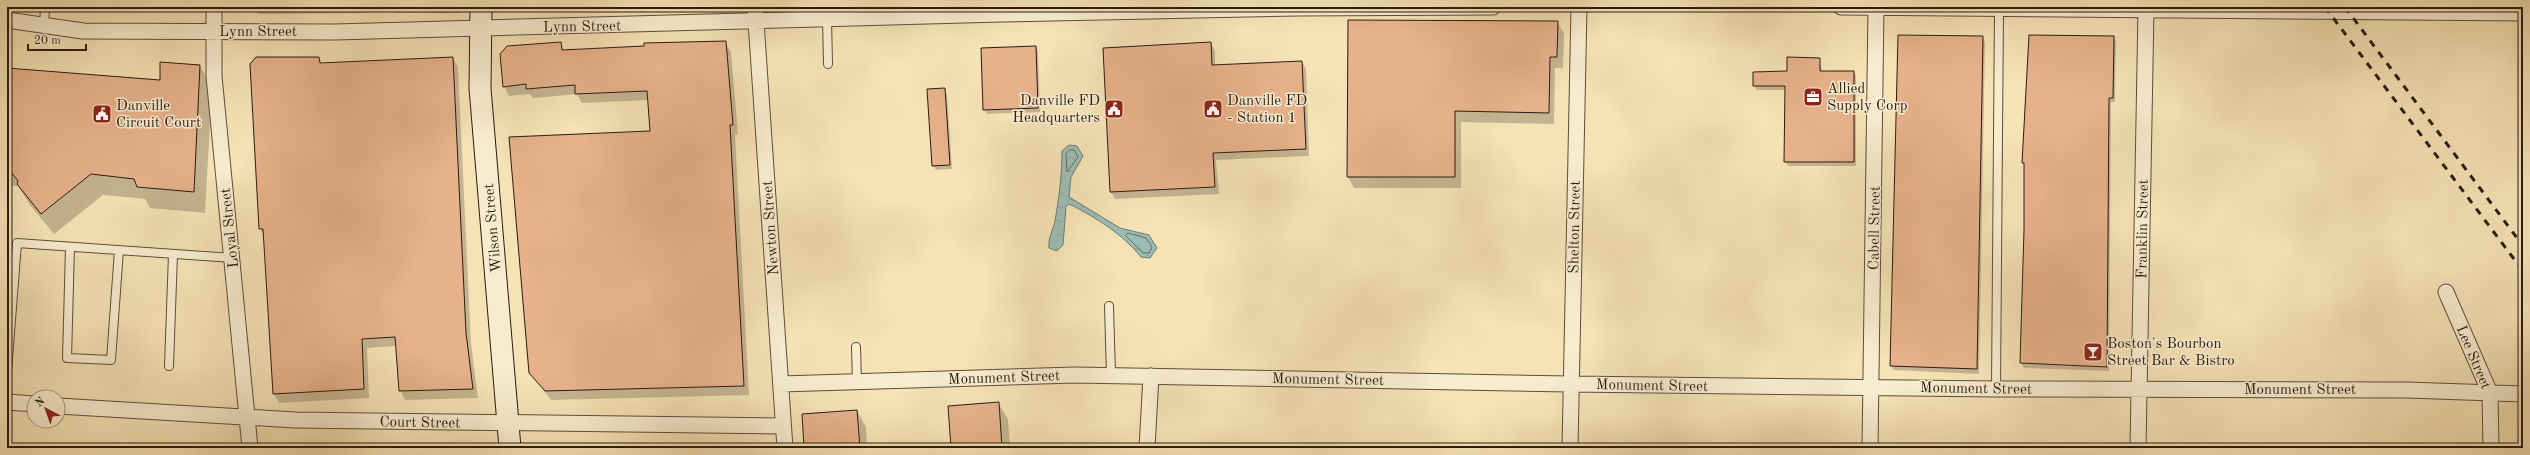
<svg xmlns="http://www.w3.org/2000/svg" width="2530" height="455" viewBox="0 0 2530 455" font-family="'Old Standard TT',serif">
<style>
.water{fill:url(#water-ripples);stroke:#6f7c74}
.shadow{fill:#0003}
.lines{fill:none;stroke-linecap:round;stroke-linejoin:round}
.shore{stroke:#646c64;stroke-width:1}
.building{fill:#e6b18b;stroke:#2a1b13}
.lane-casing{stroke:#5d4d3c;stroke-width:10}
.street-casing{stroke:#5d4d3c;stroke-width:17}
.secondary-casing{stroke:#2a1b13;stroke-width:23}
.lane{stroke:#f8eccf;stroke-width:8}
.street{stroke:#f8eccf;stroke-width:15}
.secondary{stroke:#f8eccf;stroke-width:21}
.rail{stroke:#2a1b13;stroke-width:3;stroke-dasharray:7 7;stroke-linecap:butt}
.labels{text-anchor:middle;stroke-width:3;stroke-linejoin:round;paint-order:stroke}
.street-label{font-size:15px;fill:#2a1b13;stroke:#f8eccf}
.poi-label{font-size:15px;fill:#2a1b13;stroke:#f8eccf;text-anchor:start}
</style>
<defs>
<pattern id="water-ripples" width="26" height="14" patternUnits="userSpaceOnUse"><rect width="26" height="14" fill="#9dbcb4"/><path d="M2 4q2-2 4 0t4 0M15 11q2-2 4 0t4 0" fill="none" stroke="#87a19a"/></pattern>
</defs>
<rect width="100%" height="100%" fill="#f5e2b5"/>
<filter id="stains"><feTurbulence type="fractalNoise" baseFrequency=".005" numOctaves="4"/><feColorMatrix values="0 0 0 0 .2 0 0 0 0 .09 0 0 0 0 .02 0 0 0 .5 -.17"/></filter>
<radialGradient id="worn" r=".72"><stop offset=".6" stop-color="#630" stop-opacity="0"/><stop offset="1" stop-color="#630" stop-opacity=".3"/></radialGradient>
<path class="water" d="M1069,145L1077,146L1083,156L1071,177L1069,197L1120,228L1149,235L1157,248L1150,258L1141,257C1124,235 1094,216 1069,204L1066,206L1063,245L1057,251L1049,248C1048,238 1053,230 1055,221C1059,198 1062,174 1062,151Z"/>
<path class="shadow" d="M65,7H214V9L67,10Z
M252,7H366V13L259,14Z
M393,7H461V13H396Z
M780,7H843L844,13L786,16Z
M1557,22L1564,33L1563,68H1555L1554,124L1461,122V188H1354L1348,177Z
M1982,37L1985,42L1979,374L1894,370L1891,365Z
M2113,37L2116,41L2115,102H2111L2109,371L2024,368L2021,363L2025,230V166L2023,163Z
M725,42L731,52L738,134L735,135L749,395L551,400L530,372L651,132L649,100L582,103L577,94L533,98L530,94L509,96L504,86L560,43L564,51Z
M1211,43L1215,51V66L1302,62L1306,69L1309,156L1216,160L1219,194L1115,199L1111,192L1104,49Z
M1036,47L1038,51L1040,112L987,114L984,109Z
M319,58L322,64L453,58L458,67L471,344L478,398L405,400L400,390L396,346L367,348L369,398L279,403L274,394L265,238L260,229Z
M1820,59L1822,72H1854L1856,76V166H1788L1785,161L1786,90H1757L1754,85Z
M200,66L212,87L205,213L150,208L145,199L103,195L54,234L30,205L18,186L7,185V69L161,81Z
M944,89L947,94L952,169L936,170L933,165Z
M998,403L1008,419L1010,448H921L952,446Z
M857,411L866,427L867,448H805Z"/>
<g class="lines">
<path class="shore" d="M1070,150H1074L1078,157L1067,172L1066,154Z
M1128,233L1146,238L1152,247L1149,253H1143L1126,236Z"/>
</g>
<path class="building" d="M1348,20L1558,21L1557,57H1550L1549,113L1455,111V177H1347Z
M1898,35L1983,36L1977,369L1890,366Z
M2029,35L2114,36L2113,98H2109L2107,367L2020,363L2024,230V163H2022Z
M726,41L733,125H730L744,386L545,391L529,373L509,137L650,131L647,91L575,94V85L526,89V84L503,87L500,54L507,46L561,42L562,50L644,46V43Z
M1211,42L1212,65L1302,61L1306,149L1213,153L1215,187L1110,192L1103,48Z
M1036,46L1038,108L983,110L981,48Z
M256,57H319L320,63L453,57L466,333L473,389L399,391L395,337L362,339L364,389L273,394L263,229H259L250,64Z
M1787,57L1820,58V71H1854V162H1784L1785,86H1753V72L1787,71Z
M160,62L200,65L194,192L137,187L134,179L91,174L41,214L17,184L18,181L7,167V68L160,80Z
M945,88L950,165L932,166L927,89Z
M999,402L1002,448H951L948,406Z
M857,410L860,448H804L802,414Z"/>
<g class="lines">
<defs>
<path id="lane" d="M827,19L828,64
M44,27L45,7
M70,247L67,358L111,360L119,250
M1109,306L1111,375
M856,347L857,382
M169,366L173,254
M7,372L17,243L233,258
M1996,389L1999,8"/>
<path id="street" d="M214,7V76L250,448
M755,7L785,448
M1841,7L2523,13
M7,20L83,31L335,32L1001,14L1298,8L1493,7
M2446,292L2490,393L2491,448
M781,384L1075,375L1570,384L1996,389L2407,390L2523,394
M7,402L34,404
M58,406L295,420L783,426
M1147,448L1151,376
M1570,448L1579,7
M1870,448L1876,7
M2138,448L2146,10"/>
<path id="secondary" d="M481,7L480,88L510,448"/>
</defs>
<use href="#lane" class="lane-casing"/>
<use href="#street" class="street-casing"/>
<use href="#secondary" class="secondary-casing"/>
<use href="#lane" class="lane"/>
<use href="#street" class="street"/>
<use href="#secondary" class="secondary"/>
<path class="rail" d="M2325,7L2523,271
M2345,7L2523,246"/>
</g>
<defs>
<symbol id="office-square" viewBox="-11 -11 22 22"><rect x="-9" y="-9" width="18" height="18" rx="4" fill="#8f2418" stroke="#f8eccf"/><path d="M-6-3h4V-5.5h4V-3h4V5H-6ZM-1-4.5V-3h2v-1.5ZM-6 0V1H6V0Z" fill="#fff"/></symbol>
<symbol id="civic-square" viewBox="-11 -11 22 22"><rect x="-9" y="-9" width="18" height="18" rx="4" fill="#8f2418" stroke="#f8eccf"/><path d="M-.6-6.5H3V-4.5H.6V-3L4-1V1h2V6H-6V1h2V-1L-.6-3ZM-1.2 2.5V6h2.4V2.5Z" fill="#fff"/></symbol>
<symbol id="bar-square" viewBox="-11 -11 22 22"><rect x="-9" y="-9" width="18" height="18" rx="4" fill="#8f2418" stroke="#f8eccf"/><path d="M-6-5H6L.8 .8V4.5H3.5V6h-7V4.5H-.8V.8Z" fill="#fff"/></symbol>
</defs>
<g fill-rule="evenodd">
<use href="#office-square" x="1802" y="86" width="22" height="22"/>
<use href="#civic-square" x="1103" y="98" width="22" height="22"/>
<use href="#civic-square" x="1202" y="98" width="22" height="22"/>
<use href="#civic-square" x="91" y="103" width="22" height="22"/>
<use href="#bar-square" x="2082" y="341" width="22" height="22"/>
</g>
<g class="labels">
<g class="street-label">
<text transform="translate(582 26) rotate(-1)" y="5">Lynn Street</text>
<text x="258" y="36">Lynn Street</text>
<text transform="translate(1574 227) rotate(-89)" y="5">Shelton Street</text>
<text transform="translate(229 228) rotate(-96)" y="5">Loyal Street</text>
<text transform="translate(492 228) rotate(-95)" y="5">Wilson Street</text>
<text transform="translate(770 228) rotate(-94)" y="5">Newton Street</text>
<text transform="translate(1874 228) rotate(-89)" y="5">Cabell Street</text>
<text transform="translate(2142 229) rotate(-89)" y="5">Franklin Street</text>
<text transform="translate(2474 357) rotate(67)" y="5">Lee Street</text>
<text transform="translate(1004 377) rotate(-2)" y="5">Monument Street</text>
<text transform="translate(1328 379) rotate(1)" y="5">Monument Street</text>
<text transform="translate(1652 385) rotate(1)" y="5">Monument Street</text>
<text transform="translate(1976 388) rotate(1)" y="5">Monument Street</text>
<text x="2300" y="394">Monument Street</text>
<text transform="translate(420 422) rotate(1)" y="5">Court Street</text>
</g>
<g class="poi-label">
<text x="1827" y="93">Allied<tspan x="1827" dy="17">Supply Corp</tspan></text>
<text x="1100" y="105" text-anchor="end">Danville FD<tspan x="1100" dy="17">Headquarters</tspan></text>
<text x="1227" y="105">Danville FD<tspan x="1227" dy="17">- Station 1</tspan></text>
<text x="116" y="110">Danville<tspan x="116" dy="17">Circuit Court</tspan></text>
<text x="2107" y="348">Boston's Bourbon<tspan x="2107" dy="17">Street Bar &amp; Bistro</tspan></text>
</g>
</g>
<rect width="2530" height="455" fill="none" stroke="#f5e2b5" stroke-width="24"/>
<rect x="8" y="8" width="2514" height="439" fill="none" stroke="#2a1b13" stroke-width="2"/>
<rect x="12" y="12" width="2506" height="431" fill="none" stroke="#2a1b13"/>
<g transform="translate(46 409) rotate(319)"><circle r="19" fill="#f8eccf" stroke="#a69884"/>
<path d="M0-3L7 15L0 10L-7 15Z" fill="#8f2418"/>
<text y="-6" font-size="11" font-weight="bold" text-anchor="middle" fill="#2a1b13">N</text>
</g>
<path d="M28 44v6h58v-6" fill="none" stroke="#2a1b13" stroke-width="2"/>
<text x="34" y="44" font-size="12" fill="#2a1b13" stroke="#f8eccf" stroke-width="3" paint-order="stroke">20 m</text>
<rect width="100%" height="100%" filter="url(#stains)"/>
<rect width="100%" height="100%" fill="url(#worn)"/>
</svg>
